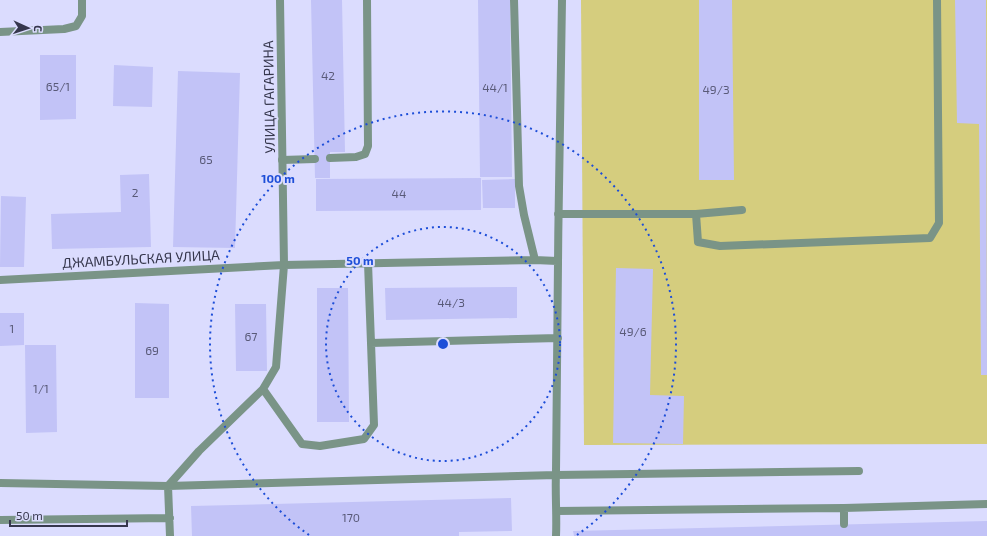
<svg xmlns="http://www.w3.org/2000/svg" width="987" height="536" viewBox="0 0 987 536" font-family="'Exo 2',sans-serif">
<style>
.green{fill:#d5cd7e}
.building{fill:#c2c3f7}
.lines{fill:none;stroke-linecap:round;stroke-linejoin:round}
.lane{stroke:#7a9487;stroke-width:8}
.street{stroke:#7a9487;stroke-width:8}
.ring{fill:none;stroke:#1d4ed8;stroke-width:2;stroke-dasharray:2 4}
.labels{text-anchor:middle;stroke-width:4;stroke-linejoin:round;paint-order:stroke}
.number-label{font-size:12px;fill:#595a78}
.street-label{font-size:14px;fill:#36374d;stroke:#dbdcfe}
.centre{fill:#1d4ed8;stroke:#dbdcfe;stroke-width:2}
.ring-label{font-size:12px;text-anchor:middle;font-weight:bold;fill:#1d4ed8;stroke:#dbdcfe;stroke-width:4;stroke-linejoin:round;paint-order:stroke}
</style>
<rect width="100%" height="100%" fill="#dbdcfe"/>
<path class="green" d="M581,0H987V444L584,445Z"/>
<path class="building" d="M311,0H342L345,152H330V178H315Z
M478,0H510L512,177H480Z
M699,0H732L734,180H699Z
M955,0H986L987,375H981L979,124L957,123Z
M40,55H76V119L40,120Z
M114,65L153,67L152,107L113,106Z
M178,71L240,73L235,248L173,247Z
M149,174L151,247L52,249L51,214L121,212L120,175Z
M481,178V210L316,211V179Z
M515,179V208H483L482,180Z
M1,196L26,197L24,267H0Z
M616,268L653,269L650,395L684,396L683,444L613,443Z
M517,287V318L386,320L385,288Z
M317,288H348L349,422H317Z
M135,303L169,304V398H135Z
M235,304H266L267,371H236Z
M0,313H24V345L0,346Z
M25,345H56L57,432L26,433Z
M511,498L512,531L459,532V536H192L191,506Z
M987,521V536H574L573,531Z"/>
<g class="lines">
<path class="lane" d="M514,0L519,186L524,215L535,260
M330,158L356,157L365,154L368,146L367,0
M282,160L315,159
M558,214H696L742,210
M696,214L698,242L720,246L930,238L939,223L937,0
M368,263L371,343L558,338
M263,389L302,444L320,446L364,439L374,425L371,343
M0,483L168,486L199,451L263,389L276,367L284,265L535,260L557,261
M844,508V524
M557,511L844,508L987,504
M0,520L170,518
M170,536L168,486L556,475L859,471
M556,536C557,515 555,494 556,472C557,315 559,157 562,0"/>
<path class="street" d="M0,32L64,29L76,26L82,16V0
M0,280L284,265L280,0"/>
</g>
<g class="ring">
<circle cx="443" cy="344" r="117"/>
<path d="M309 535A233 233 0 1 1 577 535"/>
</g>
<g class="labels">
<g class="number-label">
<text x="328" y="80">42</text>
<text x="58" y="91">65/1</text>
<text x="495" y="92">44/1</text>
<text x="716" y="94">49/3</text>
<text x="206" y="164">65</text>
<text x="135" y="197">2</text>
<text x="399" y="198">44</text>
<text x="451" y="307">44/3</text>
<text x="12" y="333">1</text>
<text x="633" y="336">49/6</text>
<text x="251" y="341">67</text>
<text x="152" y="355">69</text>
<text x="41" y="393">1/1</text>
<text x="351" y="522">170</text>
</g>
<g class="street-label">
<text transform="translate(269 97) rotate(-91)" y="5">УЛИЦА ГАГАРИНА</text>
<text transform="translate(141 259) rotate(-3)" y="5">ДЖАМБУЛЬСКАЯ УЛИЦА</text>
</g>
</g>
<circle cx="443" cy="344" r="6" class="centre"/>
<g class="ring-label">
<text x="278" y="183">100 m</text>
<text x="360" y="265">50 m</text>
</g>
<g transform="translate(28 28) rotate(93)" stroke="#dbdcfe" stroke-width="3" paint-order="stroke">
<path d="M0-3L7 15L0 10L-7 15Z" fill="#36374d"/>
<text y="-6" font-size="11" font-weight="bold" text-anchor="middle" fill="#36374d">С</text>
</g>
<path d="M10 520v6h117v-6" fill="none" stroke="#36374d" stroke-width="2"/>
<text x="16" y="520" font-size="12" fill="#36374d" stroke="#dbdcfe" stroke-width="3" paint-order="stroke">50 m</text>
</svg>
